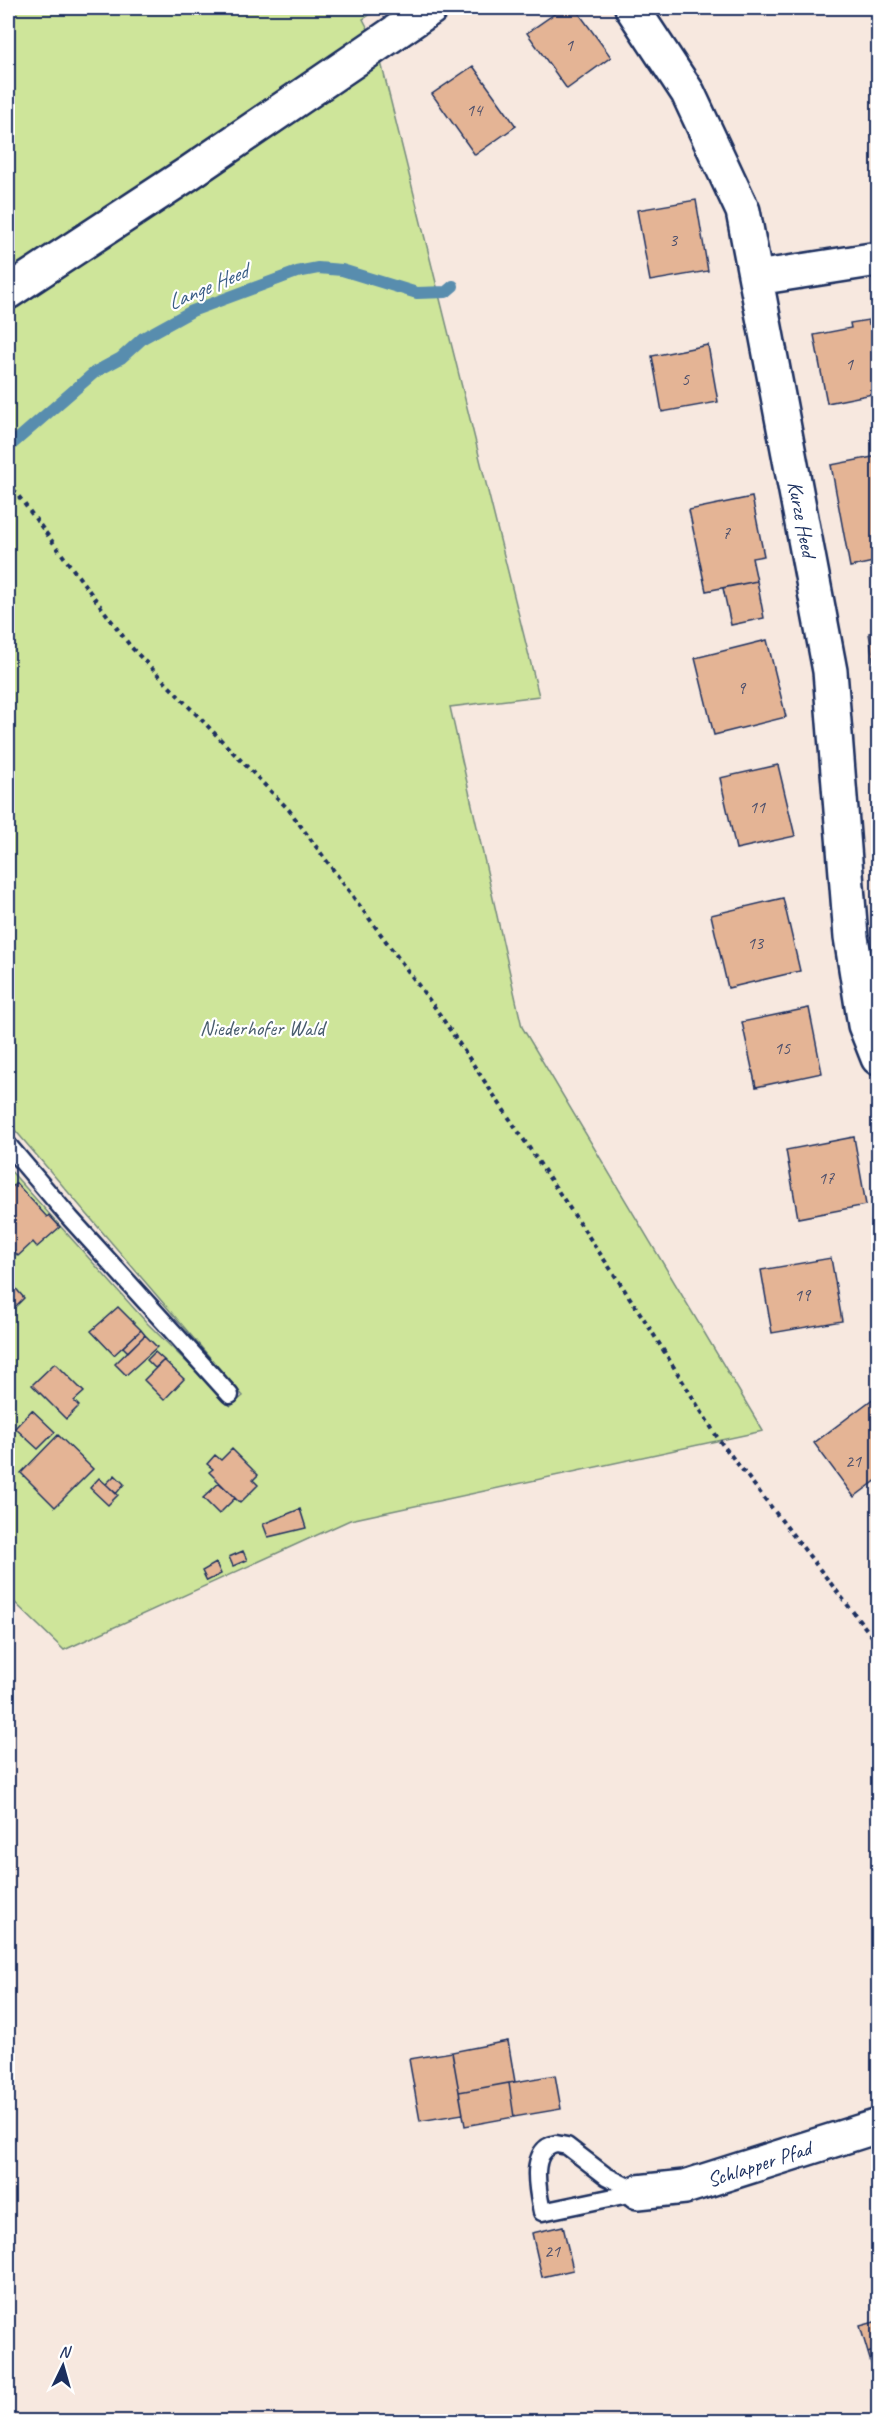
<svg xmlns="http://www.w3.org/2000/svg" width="886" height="2429" viewBox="0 0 886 2429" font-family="Caveat,sans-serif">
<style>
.green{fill:#cee59a;stroke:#748a7c;stroke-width:1.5}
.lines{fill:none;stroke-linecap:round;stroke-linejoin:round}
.stream{stroke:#598dae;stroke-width:12}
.building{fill:#e4b495;stroke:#1b2f5e;stroke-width:1.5}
.lane-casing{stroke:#1b2f5e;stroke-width:21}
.street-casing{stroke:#1b2f5e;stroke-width:38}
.path{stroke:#1b2f5e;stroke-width:4;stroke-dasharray:4.5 4.5;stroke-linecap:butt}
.lane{stroke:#fff;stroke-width:16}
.street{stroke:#fff;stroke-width:33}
.labels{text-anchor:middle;stroke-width:4.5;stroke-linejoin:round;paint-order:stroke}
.number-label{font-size:18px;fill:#4d506c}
.street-label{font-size:21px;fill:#1b2f5e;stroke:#fff}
.park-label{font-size:21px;fill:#485c6d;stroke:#fff}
.water-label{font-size:22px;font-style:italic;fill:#3a5e86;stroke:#fff}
</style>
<rect width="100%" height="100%" fill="#f7e8df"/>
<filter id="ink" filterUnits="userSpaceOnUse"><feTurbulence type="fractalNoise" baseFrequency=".0167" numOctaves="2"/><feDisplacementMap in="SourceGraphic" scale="12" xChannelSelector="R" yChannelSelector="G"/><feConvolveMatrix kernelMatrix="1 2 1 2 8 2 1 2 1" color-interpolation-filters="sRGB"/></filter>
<g filter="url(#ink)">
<path class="green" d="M8,8H380L363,19L377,46L539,696L450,707L522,1027L763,1431L350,1520L64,1650L8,1596V1168L148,1324L231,1406L243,1396L8,1122Z"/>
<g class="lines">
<path class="stream" d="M11,445L95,372L121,358L143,338L192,311L297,272L318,268L342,270L417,293L446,292L453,286"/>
</g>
<path class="building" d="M563,8H575L611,57L567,89L527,33Z
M473,66L516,126L475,155L432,94Z
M696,200L708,271L650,281L637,210Z
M868,320L869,324L878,322V393L827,403L814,335L851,328L850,323Z
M708,345L718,402L662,412L652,356Z
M878,456V561L850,567L831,465Z
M752,497L764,556L752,558L757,581L706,591L689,510Z
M757,581L764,618L731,625L723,588Z
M878,632V696L869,633Z
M767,640L786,717L714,735L695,658Z
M778,765L795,836L736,849L720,778Z
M783,898L800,971L728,988L711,915Z
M809,1008L822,1073L756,1087L742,1022Z
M854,1137L866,1205L798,1218L786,1150Z
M16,1183L47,1217L49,1215L60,1227L37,1247L33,1242L18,1256L8,1244V1191Z
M831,1258L842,1321L772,1333L761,1270Z
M12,1284L24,1298L13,1309L8,1304V1288Z
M118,1307L141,1330L114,1355L91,1331Z
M141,1330L145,1335L128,1352L123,1347Z
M145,1335L157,1347L126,1375L115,1364Z
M155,1352L164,1360L155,1368L147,1360Z
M164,1360L184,1379L164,1400L144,1380Z
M55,1363L84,1392L74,1401L79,1406L66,1419L32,1385Z
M878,1395V1479L854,1497L814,1443Z
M32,1410L55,1432L38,1449L15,1428Z
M58,1435L93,1469L55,1507L21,1473Z
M232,1449L258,1475L253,1480L258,1485L240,1503L209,1472L213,1469L207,1464L215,1455L221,1460Z
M115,1475L124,1484L116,1494L106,1484Z
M99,1478L118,1495L108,1505L90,1488Z
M219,1483L235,1498L219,1514L203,1498Z
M300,1509L306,1528L268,1537L263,1524Z
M243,1551L247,1560L233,1566L229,1557Z
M216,1563L221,1574L207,1581L202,1571Z
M508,2041L515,2082L459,2092L452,2052Z
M452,2052L463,2114L420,2121L409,2059Z
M555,2075L561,2109L514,2117L509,2083Z
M509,2083L514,2117L465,2126L459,2092Z
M563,2226L573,2270L542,2277L532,2233Z
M878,2321V2349L868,2353L860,2326Z
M878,2349V2386L868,2353Z"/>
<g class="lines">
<defs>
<path id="lane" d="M8,1145L70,1218L230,1395
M556,2144L567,2146L606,2176L638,2192L542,2212C538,2192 528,2149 556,2144Z"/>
<path id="street" d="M632,8L688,93L743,211L830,671L851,937L865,1025L878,1058
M757,278L878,259
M8,292L189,173L431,8
M638,2192L685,2187L878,2126"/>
</defs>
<use href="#lane" class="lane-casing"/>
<use href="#street" class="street-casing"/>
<path class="path" d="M8,482L131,647L289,810L436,1009L644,1319L719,1440L878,1644"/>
<use href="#lane" class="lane"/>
<use href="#street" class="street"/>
</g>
</g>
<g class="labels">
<g class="number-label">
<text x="569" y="51">1</text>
<text x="474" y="116">14</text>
<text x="673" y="246">3</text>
<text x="849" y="370">1</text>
<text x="685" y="385">5</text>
<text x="726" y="539">7</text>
<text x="741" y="694">9</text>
<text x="757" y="813">11</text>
<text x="755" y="949">13</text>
<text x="782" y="1054">15</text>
<text x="826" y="1184">17</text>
<text x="802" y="1301">19</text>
<text x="853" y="1467">21</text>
<text x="552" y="2257">21</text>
</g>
<g class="street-label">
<text transform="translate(802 519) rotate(79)" y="7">Kurze Heed</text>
<text transform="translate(759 2164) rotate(-18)" y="7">Schlapper Pfad</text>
</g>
<g class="park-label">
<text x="262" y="1035">Niederhofer Wald</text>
</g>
<g class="water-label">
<text transform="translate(207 286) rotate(-23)" y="8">Lange Heed</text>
</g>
</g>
<rect width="886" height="2429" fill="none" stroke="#fff" stroke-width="30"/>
<rect x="15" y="15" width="856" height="2399" fill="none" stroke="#1b2f5e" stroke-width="2" filter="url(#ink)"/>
<g transform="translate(63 2366) rotate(5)" stroke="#ffffff" stroke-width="4.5" paint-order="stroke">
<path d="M0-4.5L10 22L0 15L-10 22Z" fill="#1b2f5e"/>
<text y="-9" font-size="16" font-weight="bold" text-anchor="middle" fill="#1b2f5e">N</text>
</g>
</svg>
